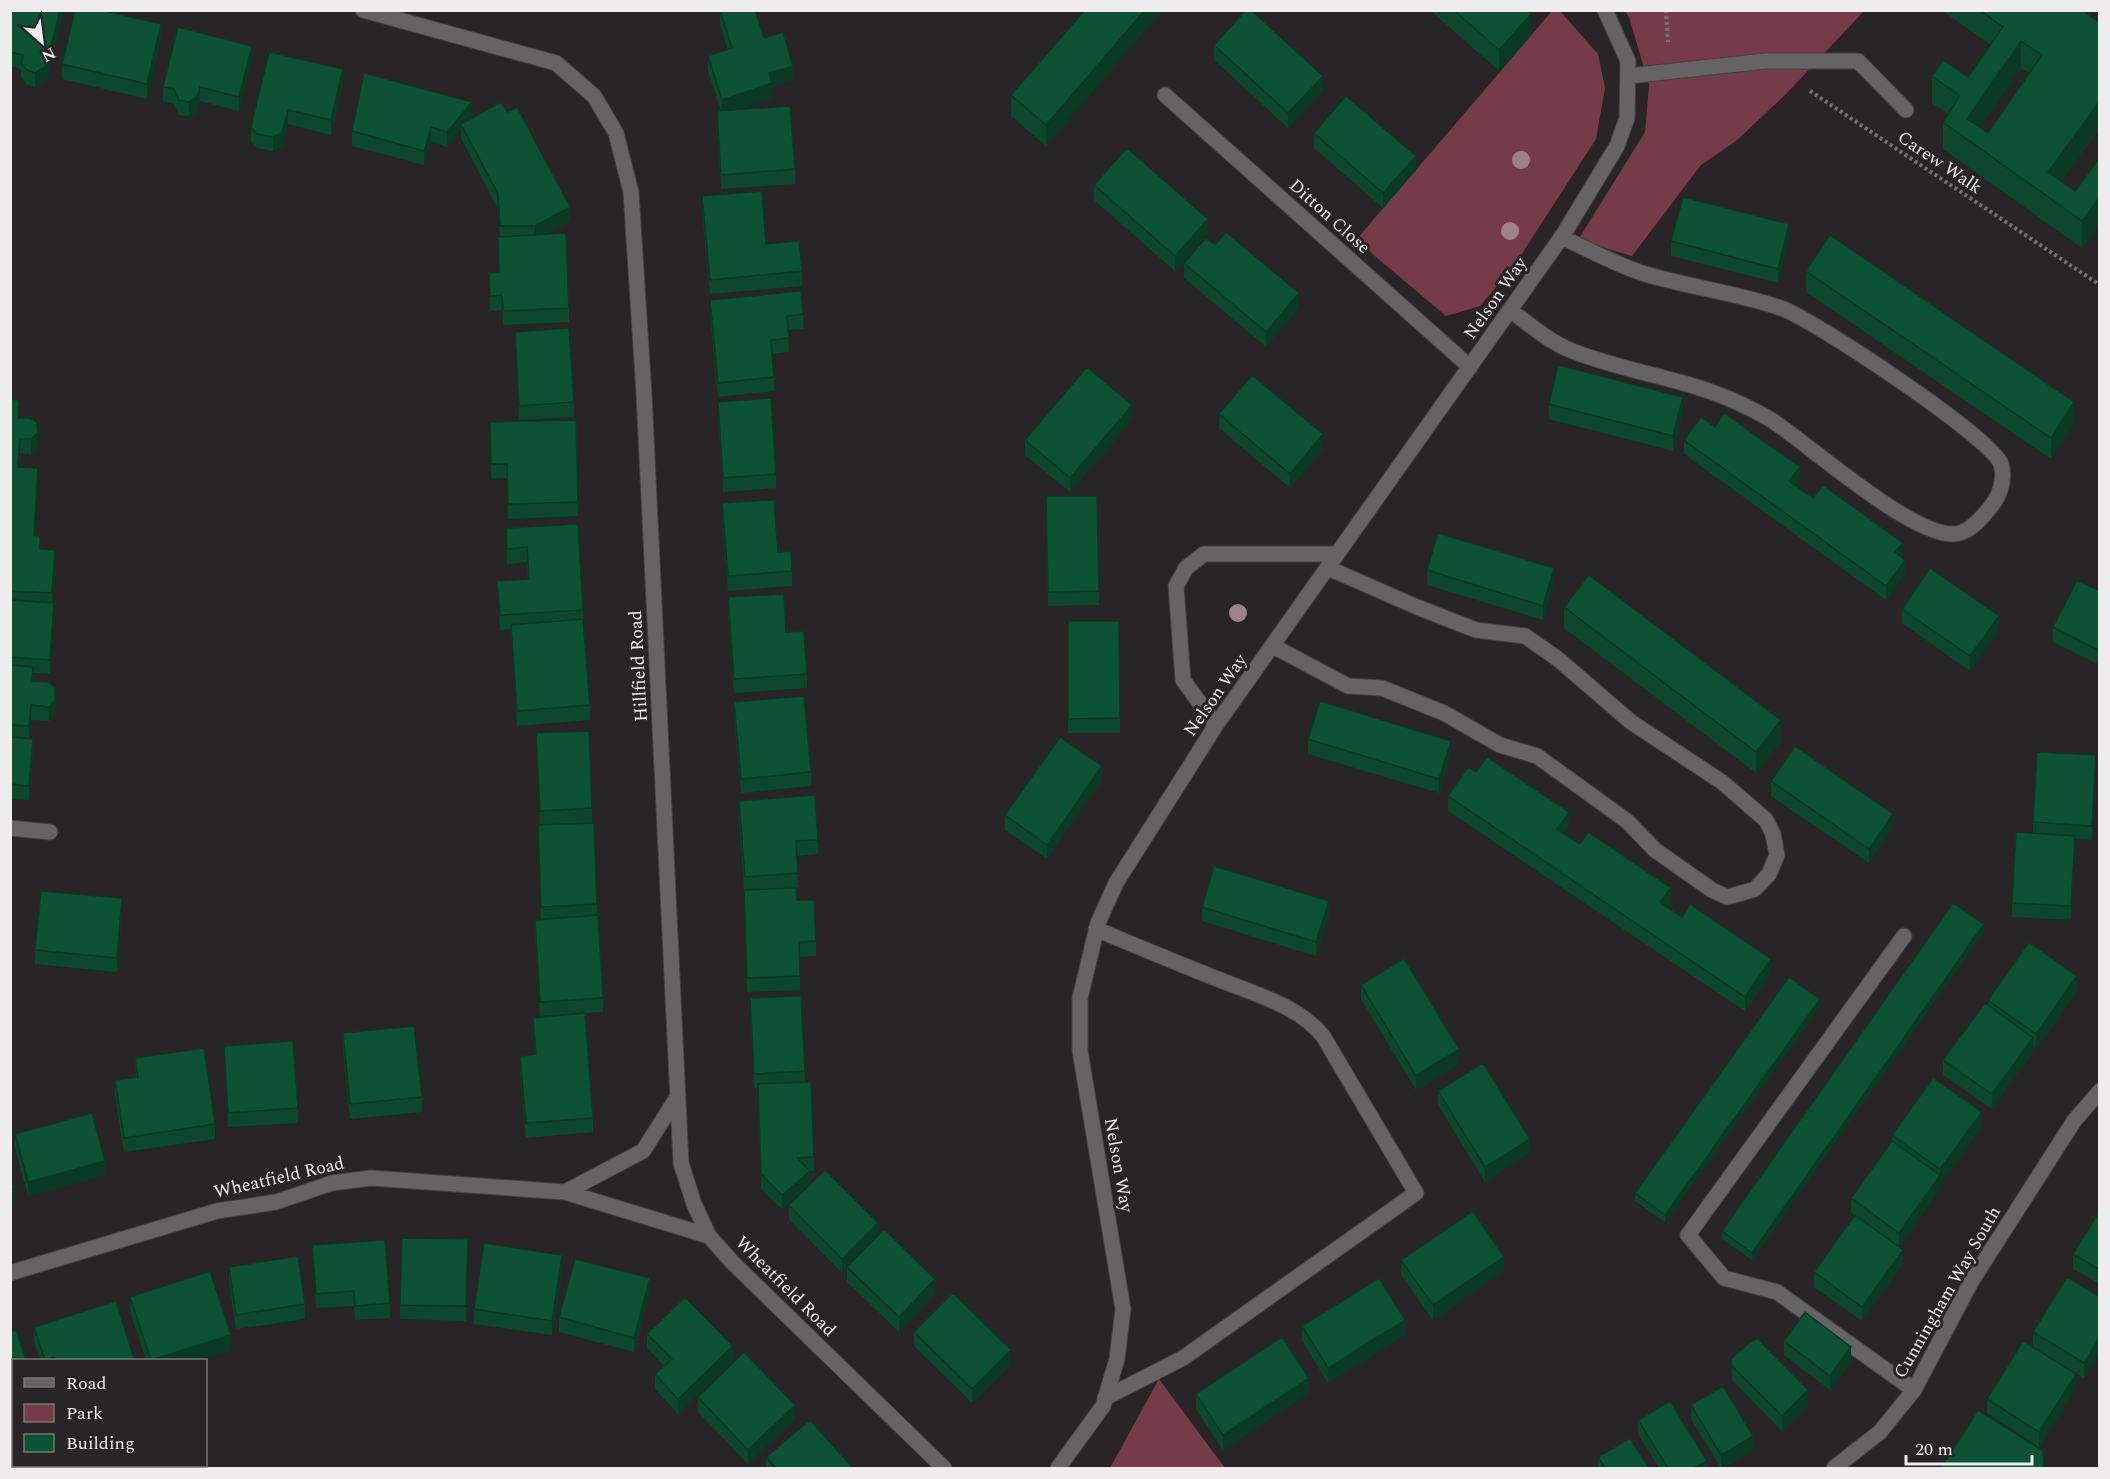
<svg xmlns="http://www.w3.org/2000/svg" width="2110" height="1479" viewBox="0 0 2110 1479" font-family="Spectral,serif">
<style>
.green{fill:#763b48}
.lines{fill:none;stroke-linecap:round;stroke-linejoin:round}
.minor-casing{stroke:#454142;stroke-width:17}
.path{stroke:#757273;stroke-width:4;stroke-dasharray:3 3;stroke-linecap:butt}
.minor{stroke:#656363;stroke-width:15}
.tree{fill:#9d8287}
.wall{fill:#0c472e;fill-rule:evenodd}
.shaded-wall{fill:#0a3926}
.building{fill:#0e5236;stroke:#0a3926;stroke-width:1.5;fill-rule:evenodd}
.labels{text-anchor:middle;stroke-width:6;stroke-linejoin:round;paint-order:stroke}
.street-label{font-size:18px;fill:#efeced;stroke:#292526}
</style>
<rect width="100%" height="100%" fill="#292526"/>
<path class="green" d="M1552,11H1560L1598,54L1605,88L1596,139L1514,266L1480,306L1446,316L1356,240Z
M1625,11H1864L1786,94L1736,141L1701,165L1632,256L1578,240L1645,132L1649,85L1629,17Z
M1159,1379L1225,1468H1110Z"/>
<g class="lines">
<defs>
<path id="minor" d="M363,10L556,63L594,96L616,133L631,192L644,394L681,1163L694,1204L709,1236
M1628,76L1765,61H1858L1906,110
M1165,95L1470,367
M1510,310C1529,324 1548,341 1570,350C1626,373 1688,378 1743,405C1755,411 1767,416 1777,424C1814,449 1911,535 1953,534C1968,534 1980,520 1988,510C1999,498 2006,480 2001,464C1992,438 1813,319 1781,308C1737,293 1688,287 1642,273C1615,264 1588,249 1561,237
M1273,646L1348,686L1382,688L1444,713L1500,745L1537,756L1627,821L1655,850L1712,890L1727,897L1742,893L1755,889L1769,874L1777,855L1773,834L1766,820L1722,782L1631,722L1558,659L1525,636L1476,630L1417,607L1328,568
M1216,725L1183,680L1176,586L1186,568L1204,554H1337
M10,828L50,832
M1096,929C1136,946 1175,962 1215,978C1252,993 1298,1005 1323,1036L1416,1193L1183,1358L1105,1398
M1904,936L1688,1235L1724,1278L1777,1292L1914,1390
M565,1192L643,1151L678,1096
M10,1273L217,1211L276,1202L332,1183L371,1178L565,1192L709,1236L733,1263L944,1468
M1058,1468L1103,1406L1117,1359L1123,1309L1080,1051V998L1098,923L1116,883L1216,725L1563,235L1617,146L1627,118L1628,61L1605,10
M1834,1468L1880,1432L1914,1390L1971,1282L2074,1121L2100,1091"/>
</defs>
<use href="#minor" class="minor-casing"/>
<path class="path" d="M1666,10L1668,42
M1810,91L2100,285"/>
<use href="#minor" class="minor"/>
</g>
<g class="tree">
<circle cx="1521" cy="160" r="9"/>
<circle cx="1510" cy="231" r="9"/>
<circle cx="1238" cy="613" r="9"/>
</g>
<path class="wall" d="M10,10H63V14L46,81L35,87L27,85L21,77V69L10,66Z
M720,10L764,38L793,80L772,87V98L735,110L795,169V184L721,189L717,126V111H721L708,71V56L728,50L720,25Z
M1085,10L1046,146L1011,116V95Z
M1430,10H1527L1531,35L1499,71Z
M1941,10H2082L2100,23V128L2061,181L2075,191L2100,157V224L2082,248L1943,149V122L1948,114L1932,103V76L1968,77L1991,45ZM2021,68L2029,73L1988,133L1980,127Z
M161,39L147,99L62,79V64Z
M1214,45L1323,90L1288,128L1214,60Z
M252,60L239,111L200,101L197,112L189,116L179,115L174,104L163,101V87Z
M343,84L331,135L288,124L282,147L273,151L257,148L251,142V127Z
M472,116L470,119L570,221L546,234L569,308V322L503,325L502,310L490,311L489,273L498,272V237L500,236L498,209L461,138V130L447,147L431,141L424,165L352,146V131Z
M1314,133L1416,170L1383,208L1314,148Z
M1094,185L1208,233L1175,271L1094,200Z
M702,196L802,271V286L710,294L702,211Z
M1789,239L1778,283L1671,256V241Z
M1215,245L1299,308L1266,347L1184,278V263Z
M1806,271L2074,424L2051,459L1806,292Z
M710,300L803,314V329L788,330L789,352L772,354L774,377V391L718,397L710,315Z
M515,332L574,402V417L519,420Z
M10,399L18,418L38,448L31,454L20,453L19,467L38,483L35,535L40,549L55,564L53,603L54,617L50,674L33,673V681L55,714L49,721L31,720L29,739L33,754L29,800L10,799Z
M718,402L776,474V488L723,492L718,416Z
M1549,404L1683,412L1673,451L1549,419Z
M1219,414L1323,449L1290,488L1219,428Z
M1132,420L1070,492L1025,455V440Z
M490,422L578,502V516L508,519L507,478H491Z
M1715,427L1800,482L1796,486L1902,557L1905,574L1886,600L1684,454V440Z
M1046,496L1099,591V605L1048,606Z
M722,503L778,552L792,571V586L728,591L722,518Z
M578,524L583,610V624L590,705V720L517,726L511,629L500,630L497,581L528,579L527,562L507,564L506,528Z
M1427,570L1554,583L1543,620L1427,585Z
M2100,591V665L2053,642V627Z
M728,597L786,632L807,674V688L734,693L728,612Z
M1564,607L1781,741L1756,773L1564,628Z
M1902,609L1999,630L1970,671L1902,623Z
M1068,621L1120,718V733H1068Z
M734,702L811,772V786L741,793L734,717Z
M536,733L592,808V823L540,825Z
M1308,739L1451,755L1439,793L1308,754Z
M2096,770L2092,840L2075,839L2071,920L2012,917V903L2033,833V822Z
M1476,772L1569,826L1564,833L1671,903L1667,907L1771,974L1745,1011L1448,811V796Z
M1102,780L1047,859L1005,830V815Z
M1771,781L1893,828L1869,863L1771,796Z
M739,801L818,840V854L797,856L798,888H789L797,900L816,941V956L800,957V990L747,992L744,905V890L739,816Z
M538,825L597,904L603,998V1012L585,1013L593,1118V1132L526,1138L520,1070V1056L535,1054L533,1032V1018L573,1014L540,1016L535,934V920H541Z
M1202,907L1329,915L1316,956L1202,921Z
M122,913L117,972L35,964V950Z
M1984,931L1752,1260L1722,1239V1231Z
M1361,985L1459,1064L1416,1090L1361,999Z
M2077,991L2036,1049L2033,1046V1052L1992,1109L1943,1075V1060L1988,1006V1000Z
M750,998L805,1071V1083L814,1157V1171H810V1184L878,1236L935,1294L899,1332L847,1282V1268L842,1273L789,1219V1205L799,1195L782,1209L761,1189L758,1088H754Z
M1820,1006L1665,1222L1635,1201V1193Z
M343,1033L422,1097V1112L350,1119L343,1048Z
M224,1046L298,1108V1123L228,1127L224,1060Z
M135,1058L215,1124V1139L124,1152L115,1095V1080L136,1077Z
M1438,1091L1530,1153L1485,1182L1438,1105Z
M1982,1127L1940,1184V1189L1899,1247L1903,1264L1862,1321L1814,1287V1272L1855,1215L1851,1212V1198L1892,1141V1135Z
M15,1134L105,1175L28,1196L15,1148Z
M2100,1210V1284L2073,1269V1254Z
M312,1245L390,1303V1318L355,1320L354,1306L316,1308Z
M468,1254L466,1321L400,1319V1305Z
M1401,1260L1504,1271L1433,1320L1401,1275Z
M229,1267L305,1304V1319L236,1329L229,1281Z
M562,1269L552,1335L474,1324V1309Z
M650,1293L634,1352L559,1332V1317Z
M130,1297L231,1350L197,1360H146L130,1312Z
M2100,1297V1352L2084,1378L2033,1347V1332Z
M1302,1326L1405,1335L1328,1383L1302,1341Z
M34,1327L134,1360H40L34,1342Z
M914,1332L1011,1364L972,1403L914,1346Z
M647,1334L733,1361L678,1414L655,1389V1374L664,1366L647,1348Z
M1784,1341L1851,1361L1830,1390L1784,1355Z
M1731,1359L1808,1405L1782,1431L1732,1380Z
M2076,1389L2039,1447L1987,1413V1399Z
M1309,1393L1223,1450L1196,1409V1394Z
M698,1397L795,1419L748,1464L698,1412Z
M1691,1405L1753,1450L1723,1468H1721L1691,1419Z
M1638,1420L1707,1468H1659L1638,1434Z
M766,1457L853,1468H766Z
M1598,1457L1649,1468H1598Z"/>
<path class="shaded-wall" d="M60,10H63V14L46,81L35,87V73Z
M1145,10H1163L1046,146V125Z
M1531,14V35L1499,71V50Z
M161,24V39L147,99V84Z
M2021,41V68L1970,142L1967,119Z
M252,46V60L239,111V97Z
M793,66V80L772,87V98L722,114V100L769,73Z
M343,69V84L331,135V120Z
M1323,76V90L1288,128V113Z
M200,87V101L197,112L189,116V102Z
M2099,101V128L2049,198L2048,172Z
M472,102V116L463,128L461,124V130L447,147V132Z
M288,110V124L282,147L273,151V137Z
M431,127V141L424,165V151Z
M1416,156V170L1383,208V193Z
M2100,197V224L2082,248V221Z
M570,207V221L535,240V226Z
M1208,219V233L1175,271V256Z
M1789,224V239L1778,283V269Z
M1299,293V308L1266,347V332Z
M1683,397V412L1673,451V436Z
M2074,402V424L2051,459V438Z
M1132,405V420L1070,492V478Z
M38,433V448L31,454V439Z
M1323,434V449L1290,488V474Z
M1800,467V482L1789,495V481Z
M38,468V483L34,550V535Z
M1903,543V557L1895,567V552Z
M55,550V564L52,608V593Z
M1905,560V574L1886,600V586Z
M1554,568V583L1543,620V606Z
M54,603V617L50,674V660Z
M1999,616V630L1970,671V656Z
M55,700V714L49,721V707Z
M31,705V720L29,741V726Z
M1781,720V741L1756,773V752Z
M33,739V754L29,800V786Z
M1451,741V755L1439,793V779Z
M2096,755V770L2092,840V826Z
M1102,766V780L1047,859V845Z
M1569,812V826L1557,843V829Z
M1893,814V828L1869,863V849Z
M2075,836V850L2071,920V906Z
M1671,888V903L1660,917V902Z
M122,898V913L117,972V958Z
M1329,901V915L1316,956V942Z
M1984,924V931L1752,1260V1253Z
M1771,959V974L1745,1011V997Z
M2077,976V991L2036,1049V1034Z
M1820,999V1006L1665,1222V1215Z
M2033,1038V1052L1992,1109V1094Z
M1459,1049V1064L1416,1090V1076Z
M1982,1112V1127L1940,1184V1189L1899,1247V1233L1940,1175V1169Z
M1530,1139V1153L1485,1182V1167Z
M105,1161V1175L28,1196V1182Z
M810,1171V1186L782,1209V1195Z
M14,1188V1203L10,1204V1189Z
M878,1223V1237L842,1273V1259Z
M1903,1250V1264L1862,1321V1307Z
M562,1255V1269L552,1335V1321Z
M1504,1257V1271L1433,1320V1305Z
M650,1278V1293L634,1352V1338Z
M935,1279V1294L899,1332V1317Z
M1405,1320V1335L1328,1383V1368Z
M231,1335V1350L197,1360H152Z
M2100,1337V1352L2084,1378V1363Z
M733,1346V1361L678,1414V1399Z
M1851,1347V1361L1830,1390V1376Z
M1011,1350V1364L972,1403V1389Z
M54,1357V1360H45Z
M2076,1374V1389L2039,1447V1432Z
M1309,1378V1393L1223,1450V1435Z
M14,1387V1401L10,1402V1388Z
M1808,1390V1405L1782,1431V1416Z
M795,1405V1419L748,1464V1450Z
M1753,1436V1450L1721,1468V1455Z
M1707,1461V1468H1694Z"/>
<path class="building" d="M10,10H60L46,66L35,73L27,70L21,63L23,55L10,52Z
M75,10H101L161,24L147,84L62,64Z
M720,10H755L764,38L783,32L793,66L769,73L772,83L722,100L708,56L732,48Z
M1085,10H1145L1046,125L1011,95Z
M1246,10H1251L1323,76L1288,113L1214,45Z
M1454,10H1527L1531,14L1499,50Z
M1980,10H2082L2100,23V101L2048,172L2075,191L2100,157V197L2082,221L1943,122L1960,96L1932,76L1943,60L1968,77L2003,27ZM2021,41L2042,55L1988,133L1967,119Z
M178,27L252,46L239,97L200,87L197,97L189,102L179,100L174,89L163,87Z
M269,52L343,69L331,120L288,110L282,133L273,137L257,134L251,127Z
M364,73L472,102L447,132L431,127L424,151L352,131Z
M1346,96L1416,156L1383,193L1314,133Z
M501,102L507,112L517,107L570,207L535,226H500L498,194L461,124Z
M790,106L795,169L721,175L717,111Z
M1127,148L1208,219L1175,256L1094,185Z
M762,191L766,244L799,241L802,271L710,280L702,196Z
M1683,197L1789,224L1778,269L1671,241Z
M1226,232L1299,293L1266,332L1184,263L1206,238L1215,245Z
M566,233L569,308L503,311L502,295L490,296L489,273L499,272L498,237Z
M1830,235L2074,402L2051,438L1806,271Z
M801,291L803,314L787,316L789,338L771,340L774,377L718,383L710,300Z
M569,328L574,402L519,406L515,332Z
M1558,365L1683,397L1673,436L1549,404Z
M1087,367L1132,405L1070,478L1025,440Z
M1252,375L1323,434L1290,474L1219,414Z
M771,398L776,474L723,478L718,402Z
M10,399L19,400L18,418H30L37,422L38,433L31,439H20L18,467L38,468L34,535L40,536V549L55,550L52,593L10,591Z
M1724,413L1800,467L1789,481L1813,498L1823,485L1903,543L1895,552L1905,560L1886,586L1684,440L1701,417L1715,427Z
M576,420L578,502L508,504L507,464H491L490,422Z
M1046,496H1097L1099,591L1048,592Z
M774,500L778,552L791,551L792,571L728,576L722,503Z
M578,524L583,610L500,615L497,581L529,579L527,547L507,549L506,528Z
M1438,533L1554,568L1543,606L1427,570Z
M1930,568L1999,616L1970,656L1902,609Z
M1589,575L1781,720L1756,752L1564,607Z
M2077,580L2100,591V651L2053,627Z
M784,594L786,632L804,631L807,674L734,679L728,597Z
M10,600L54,603L50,660L10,657Z
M583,619L590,705L517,711L511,625Z
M1068,621H1119L1120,718L1068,719Z
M10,665L33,667L32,681L49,682L55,688V700L49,707L31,705L29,726L10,725Z
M804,696L811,772L741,779L734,702Z
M1320,701L1451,741L1439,779L1308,739Z
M589,731L592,808L540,811L536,733Z
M10,737L33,739L29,786L10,784Z
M1060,737L1102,766L1047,845L1005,815Z
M1795,746L1893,814L1869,849L1771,781Z
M2037,752L2096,755L2092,826L2033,822Z
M1487,757L1569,812L1557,829L1580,844L1588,832L1671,888L1660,902L1682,917L1690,904L1771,959L1745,997L1448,796L1468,767L1476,772Z
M815,795L818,840L796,841L798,873L745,877L739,801Z
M594,823L597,904L541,907L538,825Z
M2016,832L2075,836L2071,906L2012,903Z
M1214,866L1329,901L1316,942L1202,907Z
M796,888L797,900H814L816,941L799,942L800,976L747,978L744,890Z
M41,891L122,898L117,958L35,950Z
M1953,903L1984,924L1752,1253L1722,1231Z
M598,915L603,998L540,1002L535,920Z
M2029,942L2077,976L2036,1034L1988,1000Z
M1404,958L1459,1049L1416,1076L1361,985Z
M1789,977L1820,999L1665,1215L1635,1193Z
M801,996L805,1071L754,1074L750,998Z
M1985,1003L2033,1038L1992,1094L1943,1060Z
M585,1013L593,1118L526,1123L520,1056L536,1054L533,1018Z
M414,1026L422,1097L350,1104L343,1033Z
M293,1041L298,1108L228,1113L224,1046Z
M204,1048L215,1124L124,1138L115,1080L138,1077L135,1058Z
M1483,1063L1530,1139L1485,1167L1438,1091Z
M1933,1078L1982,1112L1940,1169L1892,1135Z
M811,1082L814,1157L797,1158L810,1171L782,1195L761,1174L758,1084Z
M92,1113L105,1161L28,1182L15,1134Z
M1892,1141L1940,1175L1899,1233L1851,1198Z
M825,1170L878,1223L842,1259L789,1205Z
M10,1176L14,1188L10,1189Z
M2100,1210V1270L2073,1254Z
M1473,1211L1504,1257L1433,1305L1401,1260Z
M1855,1215L1903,1250L1862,1307L1814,1272Z
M884,1229L935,1279L899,1317L847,1267Z
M402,1238L468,1239L466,1306L400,1305Z
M385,1240L390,1303L355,1306L354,1291L316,1294L312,1245Z
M484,1243L562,1255L552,1321L474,1309Z
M298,1256L305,1304L236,1315L229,1267Z
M575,1259L650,1278L634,1338L559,1317Z
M210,1271L231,1335L151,1360L130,1297Z
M2067,1277L2100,1297V1337L2084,1363L2033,1332Z
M1379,1278L1405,1320L1328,1368L1302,1326Z
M953,1293L1011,1350L972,1389L914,1332Z
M685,1297L733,1346L678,1399L655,1374L672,1359L647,1334Z
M116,1301L134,1359L128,1360H55L54,1357L45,1360L34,1327Z
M1805,1312L1851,1347L1830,1376L1784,1341Z
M16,1330L26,1360H14V1387L10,1388V1332Z
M1282,1337L1309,1378L1223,1435L1196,1394Z
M1757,1338L1808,1390L1782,1416L1732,1366L1731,1359L1750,1342Z
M2023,1341L2076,1374L2039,1432L1987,1399Z
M744,1352L795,1405L748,1450L698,1397Z
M1723,1386L1753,1436L1721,1455L1691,1405Z
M1670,1401L1707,1461L1694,1468H1668L1638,1420Z
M1978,1410L2043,1451L2044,1466L2042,1468H1941Z
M810,1420L853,1468H776L766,1457Z
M1630,1438L1649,1468H1605L1598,1457Z"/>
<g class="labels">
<g class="street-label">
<text transform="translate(1940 162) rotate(34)" y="6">Carew Walk</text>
<text transform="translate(1330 216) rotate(42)" y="6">Ditton Close</text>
<text transform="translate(1495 298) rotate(-55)" y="6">Nelson Way</text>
<text transform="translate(638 666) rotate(-93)" y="6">Hillfield Road</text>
<text transform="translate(1215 695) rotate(-55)" y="6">Nelson Way</text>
<text transform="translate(1119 1165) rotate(80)" y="6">Nelson Way</text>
<text transform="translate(279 1177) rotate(-13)" y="6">Wheatfield Road</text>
<text transform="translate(786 1286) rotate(45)" y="6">Wheatfield Road</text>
<text transform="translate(1947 1292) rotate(-60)" y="6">Cunningham Way South</text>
</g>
</g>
<rect width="2110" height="1479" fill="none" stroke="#efeced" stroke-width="24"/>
<rect x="12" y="1359" width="195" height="108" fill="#292526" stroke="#787576" stroke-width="1.5"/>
<rect x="24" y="1378" width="30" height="9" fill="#656363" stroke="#787576" stroke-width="1.5"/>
<text x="66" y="1389" font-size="18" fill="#efeced">Road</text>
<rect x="24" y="1404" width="30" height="18" fill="#763b48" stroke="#787576" stroke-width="1.5"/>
<text x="66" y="1419" font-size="18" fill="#efeced">Park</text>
<rect x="24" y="1434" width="30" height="18" fill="#0e5236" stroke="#787576" stroke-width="1.5"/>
<text x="66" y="1449" font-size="18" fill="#efeced">Building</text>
<g transform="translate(42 42) rotate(152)" stroke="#292526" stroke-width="4.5" paint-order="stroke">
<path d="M0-4.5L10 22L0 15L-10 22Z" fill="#efeced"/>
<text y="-9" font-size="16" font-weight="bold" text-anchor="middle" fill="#efeced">N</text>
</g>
<path d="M1906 1455v9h126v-9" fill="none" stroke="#efeced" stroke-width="3"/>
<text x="1915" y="1455" font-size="18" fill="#efeced" stroke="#292526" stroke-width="4.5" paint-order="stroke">20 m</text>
</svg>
